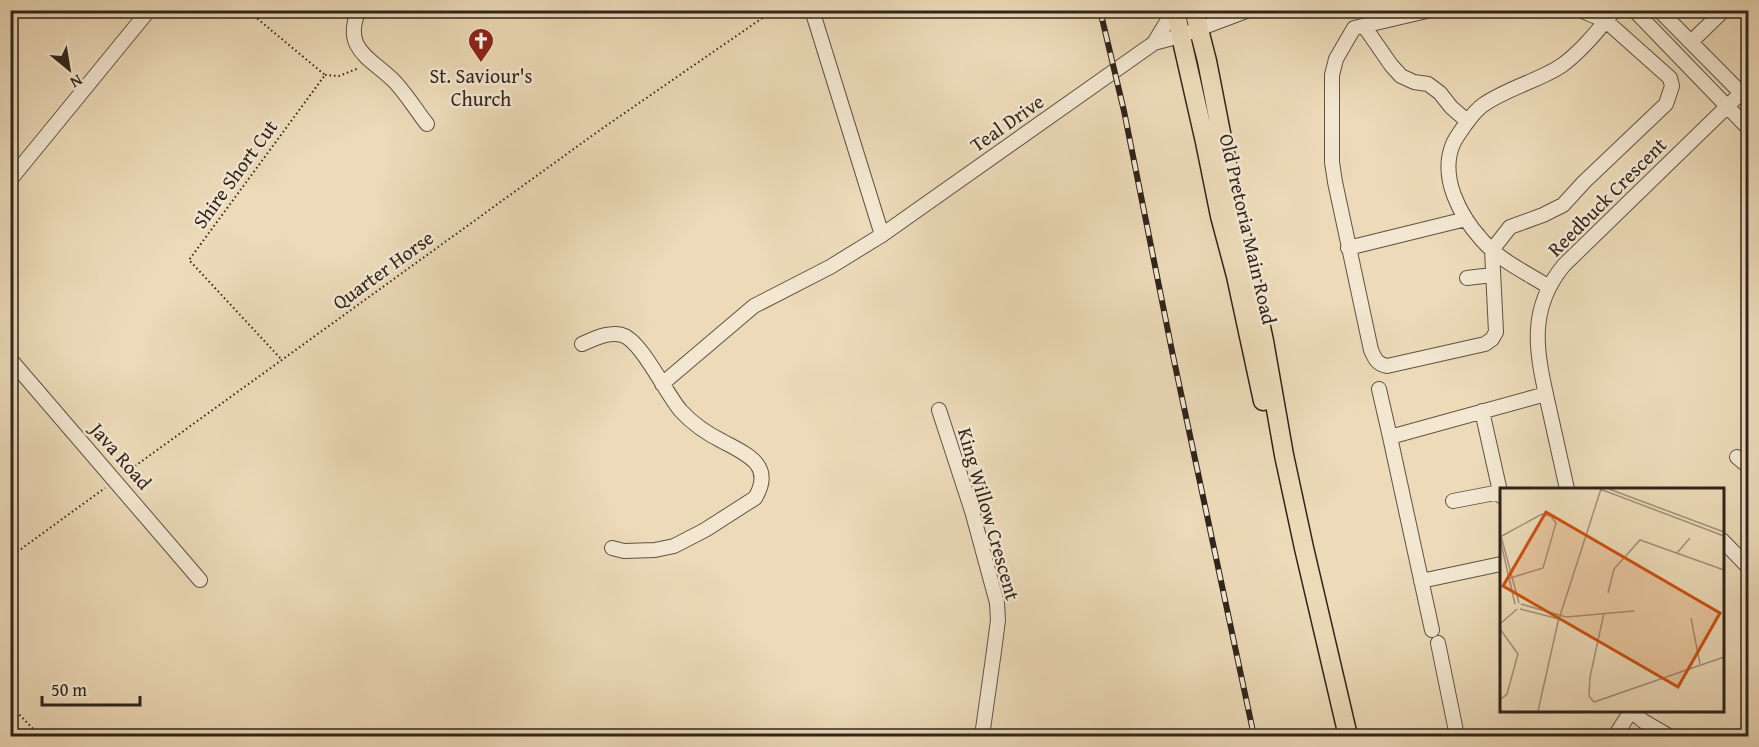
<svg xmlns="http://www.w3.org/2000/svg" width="1759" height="747" viewBox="0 0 1759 747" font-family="'Gentium Book Plus',serif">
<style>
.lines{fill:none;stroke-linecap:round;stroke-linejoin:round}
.minor-casing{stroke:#5f5244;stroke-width:16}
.major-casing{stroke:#30241d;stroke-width:21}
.path{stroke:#30241d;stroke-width:2;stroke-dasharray:1.5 3;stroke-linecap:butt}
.minor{stroke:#f3e7d1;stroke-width:14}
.major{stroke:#ecdab8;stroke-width:18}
.rail-casing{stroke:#30241d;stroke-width:6}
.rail{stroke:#f3e7d1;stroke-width:4;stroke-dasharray:11;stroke-linecap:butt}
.labels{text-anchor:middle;stroke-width:5;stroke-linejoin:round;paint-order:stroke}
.poi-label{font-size:20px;fill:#30241d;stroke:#f3e7d1}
.street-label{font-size:20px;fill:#30241d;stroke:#f3e7d1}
.inset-road{fill:none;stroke:#a1917a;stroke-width:1.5}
.view{fill:#cc510f;fill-opacity:0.15;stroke:#cc510f;stroke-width:3}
.inset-edge{fill:none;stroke:#30241d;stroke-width:3}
</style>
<rect width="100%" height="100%" fill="#ecdab8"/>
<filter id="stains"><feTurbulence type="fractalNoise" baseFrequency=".00333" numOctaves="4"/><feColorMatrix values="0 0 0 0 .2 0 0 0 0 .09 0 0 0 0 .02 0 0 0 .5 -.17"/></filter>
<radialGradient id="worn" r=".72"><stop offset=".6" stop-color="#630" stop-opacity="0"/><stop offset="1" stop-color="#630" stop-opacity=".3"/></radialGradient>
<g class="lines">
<defs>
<path id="minor" d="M359,10C341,50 373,59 395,82C407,95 416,110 427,124
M812,10L882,235
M1431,10L1354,28L1336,59L1332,75V162L1335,182L1371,350C1375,359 1377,364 1387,366L1485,344L1492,339L1496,332L1492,250L1510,227L1543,215L1563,205L1584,182L1666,104L1672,86L1670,78L1606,21L1580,10
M1634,10L1748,128
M1659,10L1748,100
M1364,26L1391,65L1401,76L1414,82L1428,84L1440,93L1451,107L1467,121
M1691,42L1724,10
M1154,43L1174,10
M10,180L149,10
M1348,248L1466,219
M1467,278L1492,275
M1549,287C1527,273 1499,260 1482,240C1460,216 1439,177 1453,144C1456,137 1461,131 1465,125C1470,118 1476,110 1483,105C1507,88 1536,82 1561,66C1582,51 1598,30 1615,10
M582,344C594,339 609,331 622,335C641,340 666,394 681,411C692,423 708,434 722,441C746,454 775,465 755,498L705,530L674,546L655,550L624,551L612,548
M10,359L200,580
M662,384L754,306L830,267L882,235L1154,43L1180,36L1249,10
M1379,389L1390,437L1546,394
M939,410L972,511L997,603L998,620L994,651L982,736
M1482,411L1501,496
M1390,437L1432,630
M1737,457L1748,466
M1567,489C1561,462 1555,435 1549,408C1537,355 1526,311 1564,265L1741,93
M1453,501L1500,492
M1722,540L1748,567
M1421,581L1501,564
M1438,643L1457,736
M1630,710L1643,721L1669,736
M1615,736L1631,711
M1747,736H1748"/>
<path id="major" d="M1175,10L1205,142L1220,216L1236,276L1263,401
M1194,10L1207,61L1238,220L1264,341L1284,455L1304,548L1348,736"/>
</defs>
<use href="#minor" class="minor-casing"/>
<use href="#major" class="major-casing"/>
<path class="path" d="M247,10L325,75L189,260L282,360
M325,75L339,76L359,68
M124,474L600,130L774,10
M10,557L105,488
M10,705L40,736"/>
<use href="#minor" class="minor"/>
<use href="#major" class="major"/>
<defs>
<path id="rail" d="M1100,10L1124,111L1172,351L1254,736"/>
</defs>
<use href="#rail" class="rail-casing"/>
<use href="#rail" class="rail"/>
</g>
<defs>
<symbol id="church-pin" viewBox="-11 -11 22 30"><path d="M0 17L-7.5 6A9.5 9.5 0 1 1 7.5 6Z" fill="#8f2418" stroke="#f3e7d1"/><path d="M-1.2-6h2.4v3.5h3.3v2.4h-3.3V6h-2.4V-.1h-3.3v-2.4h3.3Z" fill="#fff"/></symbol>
</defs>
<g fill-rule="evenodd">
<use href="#church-pin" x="466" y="26" width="30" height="40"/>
</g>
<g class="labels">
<g class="poi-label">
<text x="481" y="83">St. Saviour's<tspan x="481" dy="23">Church</tspan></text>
</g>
<g class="street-label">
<text transform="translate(1007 123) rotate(-35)" y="7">Teal Drive</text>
<text transform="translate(235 174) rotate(-54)" y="7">Shire Short Cut</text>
<text transform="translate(1607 197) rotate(-45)" y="7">Reedbuck Crescent</text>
<text transform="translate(1248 229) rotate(77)" y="7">Old Pretoria Main Road</text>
<text transform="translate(383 270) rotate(-36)" y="7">Quarter Horse</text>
<text transform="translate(121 456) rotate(49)" y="7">Java Road</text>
<text transform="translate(989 514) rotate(74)" y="7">King Willow Crescent</text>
</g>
</g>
<g transform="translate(1500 488)">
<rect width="224" height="224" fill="#ecdab8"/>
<path class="inset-road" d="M100,1L224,48M109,1L224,44M1,48L19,115M0,49L42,26L51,28L56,35L43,80L10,90M0,51L15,116M177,65L190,50M108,105L114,81L140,52L224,82M21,116L66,129L134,123M20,121L59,131M104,125L90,189L89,208L94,214L224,169M191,130L200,176M0,136L17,121M0,141L18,166L7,206L0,212M38,223L58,134L101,1"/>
<path class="view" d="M46,24L220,125L178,199L3,98Z"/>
<rect width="224" height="224" class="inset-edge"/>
</g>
<rect width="1759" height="747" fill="none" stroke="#ecdab8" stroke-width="36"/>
<rect x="12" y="12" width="1735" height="723" fill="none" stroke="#30241d" stroke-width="3"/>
<rect x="18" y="18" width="1723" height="711" fill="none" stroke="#30241d" stroke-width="1.5"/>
<g transform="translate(69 69) rotate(150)" stroke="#f3e7d1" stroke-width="4.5" paint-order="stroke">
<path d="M0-4.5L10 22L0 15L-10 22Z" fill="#30241d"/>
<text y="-9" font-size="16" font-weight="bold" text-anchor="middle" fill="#30241d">N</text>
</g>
<path d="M42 696v9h98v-9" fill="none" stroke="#30241d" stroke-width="3"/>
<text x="51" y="696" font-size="18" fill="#30241d" stroke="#f3e7d1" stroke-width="4.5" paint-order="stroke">50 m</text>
<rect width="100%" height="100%" filter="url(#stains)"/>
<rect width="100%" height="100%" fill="url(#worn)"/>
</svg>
